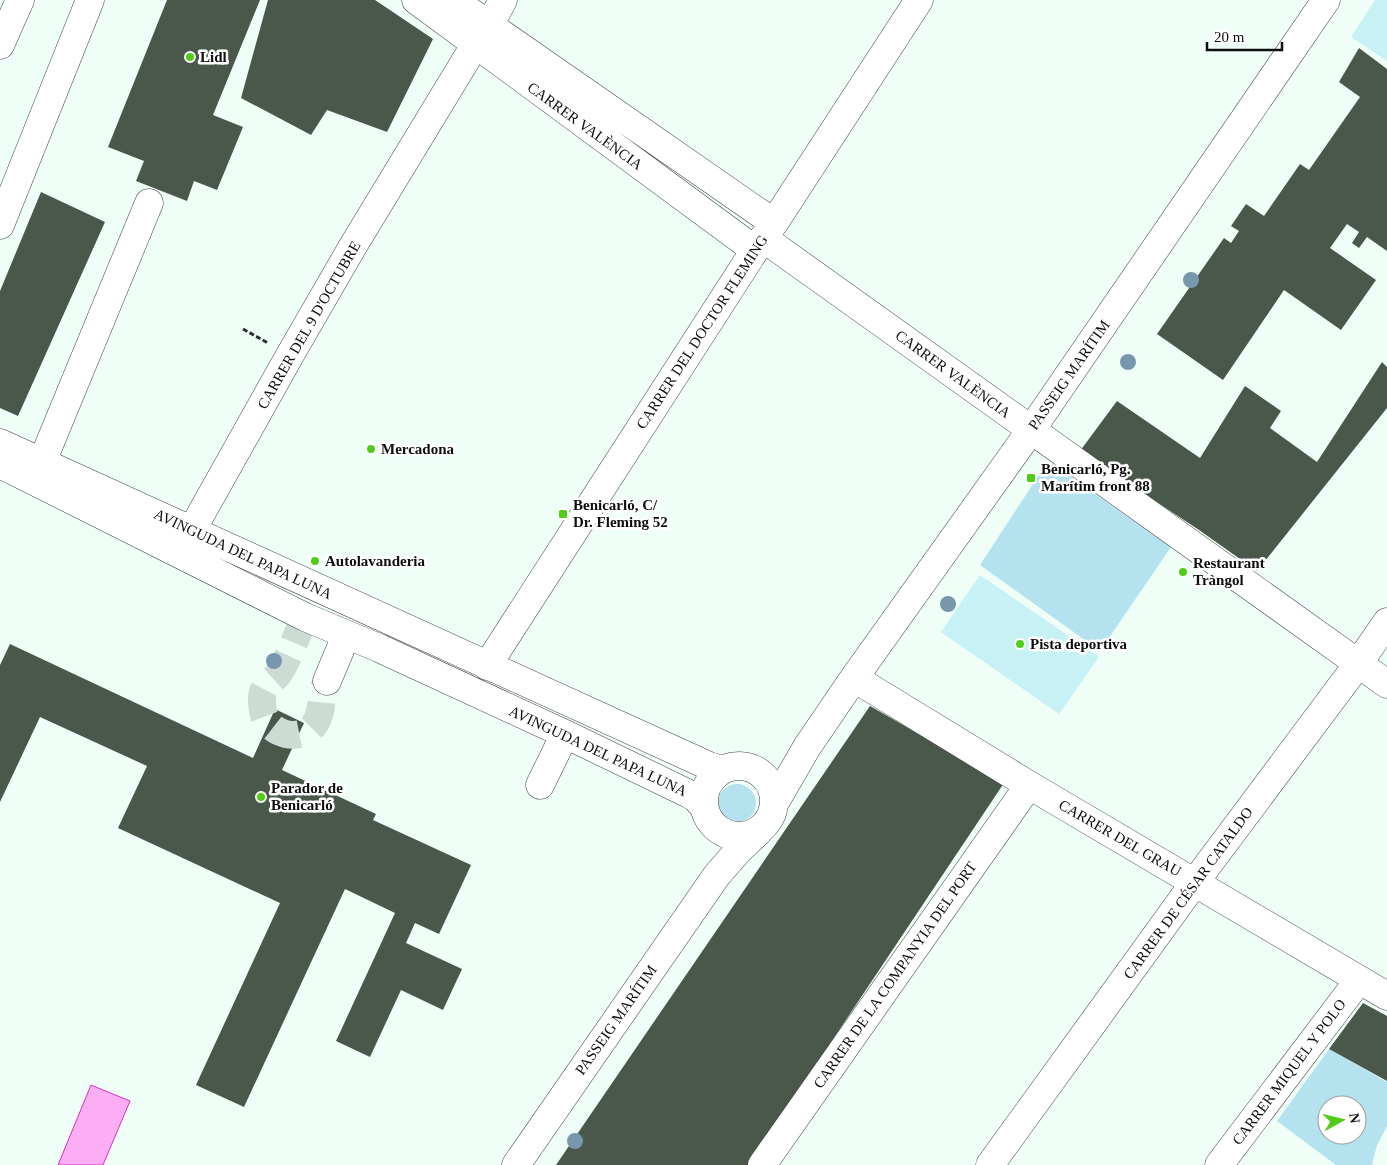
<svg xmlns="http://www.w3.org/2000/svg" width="1387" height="1165" viewBox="0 0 1387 1165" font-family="'Times New Roman',serif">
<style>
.green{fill:#b4e2ee;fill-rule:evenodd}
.pitch{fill:#c7f1f4}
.water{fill:#fcaef4;stroke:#db2ec5}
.building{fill:#49584b}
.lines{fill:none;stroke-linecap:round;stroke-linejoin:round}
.minor-tunnel{stroke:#cddbd5;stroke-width:28;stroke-dasharray:28 14;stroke-linecap:butt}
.minor-casing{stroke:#414141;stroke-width:29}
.path{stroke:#303030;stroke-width:3;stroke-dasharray:5 2.5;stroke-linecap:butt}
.minor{stroke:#fff;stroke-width:28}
.tree{fill:#7896ac}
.poi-dot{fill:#51cd18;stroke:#fff;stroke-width:2}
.labels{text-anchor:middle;stroke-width:5;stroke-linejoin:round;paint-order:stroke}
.poi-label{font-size:15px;font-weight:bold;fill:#0e0e0e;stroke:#fff;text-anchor:start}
.street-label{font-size:15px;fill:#0e0e0e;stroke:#fff}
</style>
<rect width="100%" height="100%" fill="#effff8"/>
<path class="green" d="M1048,461L1171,547L1100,651L980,565Z
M718 803a19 19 0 1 1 38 0a19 19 0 1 1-38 0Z
M1329,1049L1387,1082V1126L1377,1145L1372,1165H1336L1277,1121ZM1327,1105H1357V1135H1327Z"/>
<path class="pitch" d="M1375,0H1387V61L1351,37Z
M980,575L1099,657L1059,714L941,632Z"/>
<path class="water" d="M91,1085L130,1101L103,1165H58Z"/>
<path class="building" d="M167,0H260L213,115L243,127L217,190L194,181L187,201L136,181L144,161L108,147Z
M268,0H375L433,39L387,132L327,110L311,135L241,98Z
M1359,48L1387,69V251L1367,237L1359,248L1352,243L1359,232L1347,224L1330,248L1376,280L1341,330L1284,290L1223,380L1157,334L1224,238L1231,243L1239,231L1231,226L1246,204L1264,216L1300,164L1309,170L1360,97L1339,82Z
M41,192L105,222L18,416L0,408V291Z
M1382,362L1387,367V408L1257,571L1199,530L1080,451L1117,401L1200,458L1245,386L1281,411L1270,428L1317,462Z
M10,644L253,758L275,709L304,723L282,770L376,814L373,820L471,865L439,934L415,923L406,943L462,969L443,1010L401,990L370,1057L336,1041L395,913L345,889L244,1107L196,1085L280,903L118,828L147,766L40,717L0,802V665Z
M870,706L1004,783L749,1165H556Z
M1363,1003L1387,1016V1081L1329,1049Z"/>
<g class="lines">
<path class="minor-tunnel" d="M305,617C297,634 289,658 279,673C273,682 263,684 262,697C262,704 262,713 266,720C275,736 303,741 314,725C321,716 321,706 322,695C323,690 325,686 327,681"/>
<defs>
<path id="minor" d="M416,0L755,250
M453,0L774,223
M0,45L20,0
M0,225L90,0
M763,238L1387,684
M0,443L709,766L722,770
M42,462L149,203
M0,464L305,617L379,648L565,734L689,794L696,798L704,807
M172,533L188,529L197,521L290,355L353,246L475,45L489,26L503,0
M487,666L755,250L774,223L919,0
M854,678L1029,785L1387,996
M327,681L343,643L351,638
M704 801a35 35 0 1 1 70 0a35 35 0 1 1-70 0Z
M540,785L565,734
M774,804L807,747L854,678L1031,430L1326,0
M516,1165L717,875L738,851L759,831
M762,1165L1029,785
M990,1165L1195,882L1358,664L1387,622
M1219,1165L1359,980"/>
</defs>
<use href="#minor" class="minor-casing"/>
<path class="path" d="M243,329L268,343"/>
<use href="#minor" class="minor"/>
</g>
<g class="tree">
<circle cx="1191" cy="280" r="8"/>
<circle cx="1128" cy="362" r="8"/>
<circle cx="948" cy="604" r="8"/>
<circle cx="274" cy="661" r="8"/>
<circle cx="575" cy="1141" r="8"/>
</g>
<g class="poi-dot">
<circle cx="190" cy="57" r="5"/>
<circle cx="371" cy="449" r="5"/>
<rect x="1026" y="473" width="10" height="10" rx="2.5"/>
<rect x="558" y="509" width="10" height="10" rx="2.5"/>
<circle cx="315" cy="561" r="5"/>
<circle cx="1183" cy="572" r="5"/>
<circle cx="1020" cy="644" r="5"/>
<circle cx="261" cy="797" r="5"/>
</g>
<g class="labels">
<g class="poi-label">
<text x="200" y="62">Lidl</text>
<text x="381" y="454">Mercadona</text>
<text x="1041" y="474">Benicarló, Pg.<tspan x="1041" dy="17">Marítim front 88</tspan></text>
<text x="573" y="510">Benicarló, C/<tspan x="573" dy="17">Dr. Fleming 52</tspan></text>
<text x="325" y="566">Autolavanderia</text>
<text x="1193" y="568">Restaurant<tspan x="1193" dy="17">Tràngol</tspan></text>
<text x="1030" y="649">Pista deportiva</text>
<text x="271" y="793">Parador de<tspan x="271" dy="17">Benicarló</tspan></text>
</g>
<g class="street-label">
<text transform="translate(585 126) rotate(36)" y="5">CARRER VALÈNCIA</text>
<text transform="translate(309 325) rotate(-60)" y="5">CARRER DEL 9 D'OCTUBRE</text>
<text transform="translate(702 332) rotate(-57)" y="5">CARRER DEL DOCTOR FLEMING</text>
<text transform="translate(953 374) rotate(36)" y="5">CARRER VALÈNCIA</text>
<text transform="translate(1069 375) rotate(-55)" y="5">PASSEIG MARÍTIM</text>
<text transform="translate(243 554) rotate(25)" y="5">AVINGUDA DEL PAPA LUNA</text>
<text transform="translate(598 751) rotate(25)" y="5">AVINGUDA DEL PAPA LUNA</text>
<text transform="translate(1120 838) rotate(30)" y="5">CARRER DEL GRAU</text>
<text transform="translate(1188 893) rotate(-54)" y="5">CARRER DE CÉSAR CATALDO</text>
<text transform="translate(895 975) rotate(-55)" y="5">CARRER DE LA COMPANYIA DEL PORT</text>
<text transform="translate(616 1020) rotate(-55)" y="5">PASSEIG MARÍTIM</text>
<text transform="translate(1289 1072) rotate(-53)" y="5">CARRER MIQUEL Y POLO</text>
</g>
</g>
<g transform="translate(1342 1120) rotate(82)"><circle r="24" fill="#ffffff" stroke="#9f9f9f"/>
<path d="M0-4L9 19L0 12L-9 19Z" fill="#51cd18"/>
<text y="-8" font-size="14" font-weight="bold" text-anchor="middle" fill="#0e0e0e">N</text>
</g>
<path d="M1207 42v8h75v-8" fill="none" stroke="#0e0e0e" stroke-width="2.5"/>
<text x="1214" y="42" font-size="15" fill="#0e0e0e" stroke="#ffffff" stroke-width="4" paint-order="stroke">20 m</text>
</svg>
